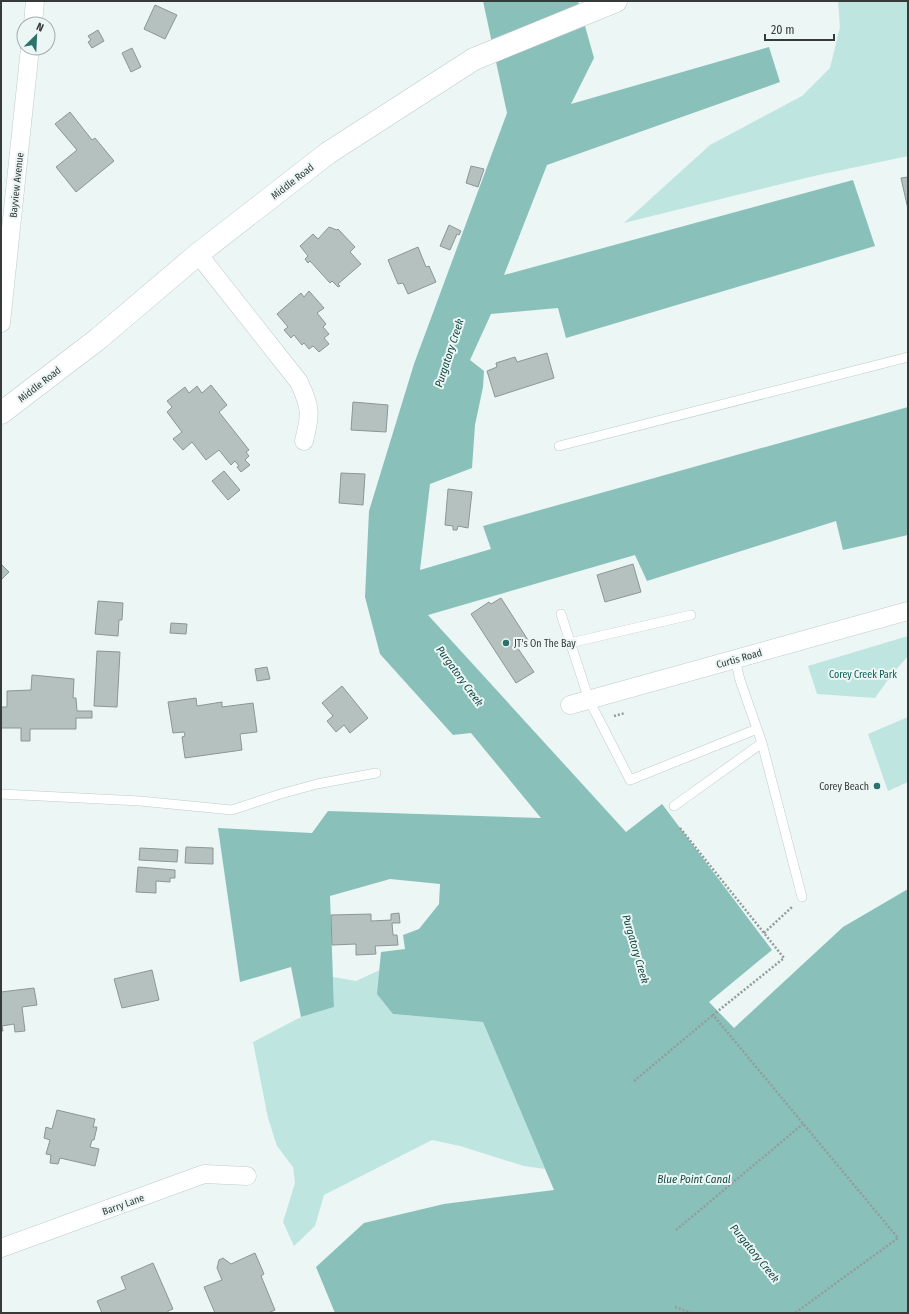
<svg xmlns="http://www.w3.org/2000/svg" width="909" height="1314" viewBox="0 0 909 1314" font-family="'Fira Sans Condensed',sans-serif">
<style>
.green{fill:#bfe5e0}
.water{fill:#89c1ba}
.building{fill:#b5c1bf;stroke:#8b9695}
.lines{fill:none;stroke-linecap:round;stroke-linejoin:round}
.lane-casing{stroke:#bfcbc9;stroke-width:10}
.street-casing{stroke:#bfcbc9;stroke-width:19}
.secondary-casing{stroke:#bfcbc9;stroke-width:23}
.path{stroke:#939c9b;stroke-width:2.5;stroke-dasharray:2 2;stroke-linecap:butt}
.lane{stroke:#fff;stroke-width:9}
.street{stroke:#fff;stroke-width:18}
.secondary{stroke:#fff;stroke-width:22}
.poi-dot{fill:#2a726c;stroke:#ebf6f5;stroke-width:1.5}
.labels{text-anchor:middle;stroke-width:4;stroke-linejoin:round;paint-order:stroke}
.street-label{font-size:10px;fill:#363b3a;stroke:#ebf6f5}
.poi-label{font-size:10px;fill:#363b3a;stroke:#ebf6f5;text-anchor:start}
.park-label{font-size:10px;fill:#0a5b55;stroke:#ebf6f5}
.water-label{font-size:11px;font-style:italic;fill:#164843;stroke:#ebf6f5}
</style>
<rect width="100%" height="100%" fill="#ebf6f5"/>
<path class="green" d="M838,1H908V156L814,176L624,223L710,145L802,96L830,68L840,27Z
M908,636V656L892,674L875,698L817,694L808,666Z
M908,717V782L888,791L868,734Z
M380,970L393,1014L483,1022L545,1169L524,1166L460,1146L432,1140L324,1195L315,1226L294,1246L283,1222L295,1183L293,1167L277,1146L268,1118L253,1042L301,1017L334,1007L333,977L356,981Z"/>
<path class="water" d="M483,1H578L594,58L571,104L769,47L780,82L547,165L504,275L853,180L875,246L566,338L558,308L491,314L470,360L484,371L483,387L475,425L472,468L430,484L420,570L491,549L483,526L908,407V535L843,550L836,521L647,581L635,555L428,615L626,832L662,804L772,950L709,1002L734,1028L843,927L908,889V1313H335L316,1267L364,1223L444,1204L554,1190L483,1022L393,1014L377,994L381,952L405,949L403,935L419,929L439,904L440,884L390,879L330,896L334,1007L301,1017L291,967L240,982L218,828L312,833L328,811L541,818L471,733L453,735L380,654L365,597L369,511L414,364L507,113Z"/>
<path class="building" d="M155,5L177,15L165,39L144,29Z
M98,30L104,41L92,48L88,42L91,40L88,36Z
M132,48L141,67L131,72L122,53Z
M70,112L92,140L95,138L114,161L76,192L56,167L77,150L55,124Z
M471,166L484,169L478,187L466,183Z
M908,177V209L901,178Z
M449,225L461,231L459,235L457,234L450,250L440,246Z
M329,227L337,230L338,229L355,247L350,252L361,264L338,284L340,286L338,287L332,281L330,283L310,261L308,263L305,259L308,256L300,246L313,234L318,239Z
M418,247L426,267L429,266L436,282L408,294L403,283L398,284L388,260Z
M309,291L324,308L317,313L326,324L323,327L329,334L324,338L329,344L319,352L313,346L309,349L304,343L302,345L294,335L291,338L284,330L288,327L277,314L301,293L304,297Z
M547,353L554,378L495,397L487,371L497,367L496,363L515,357L517,362Z
M211,385L227,405L219,412L249,450L246,452L249,456L245,460L250,465L241,472L237,467L239,466L235,461L231,465L219,450L206,460L192,442L183,450L173,439L182,432L167,412L172,407L167,401L185,387L189,393L197,386L202,393Z
M353,402L388,405L386,432L351,430Z
M224,471L240,490L228,500L212,481Z
M341,473L365,474L363,505L339,503Z
M448,489L472,492L468,528L458,526L457,530H453V526L445,525Z
M1,564L9,572L1,580Z
M633,564L641,592L605,602L597,575Z
M501,598L528,640L517,647L534,672L516,683L471,614L489,602L491,604Z
M98,601L123,603L122,620H119L118,636L95,634Z
M171,623L187,624L186,634L170,633Z
M97,651L120,652L117,707L94,706Z
M267,667L270,679L257,681L255,669Z
M32,675L74,679L73,698H76L77,711H92V718H76V729H30V741H21V728H1V707H7V691L31,690Z
M342,686L368,718L350,733L344,725L336,732L327,721L333,716L322,703Z
M196,698L197,706L222,702V707L253,703L257,732L240,734L242,750L185,758L182,737L185,736L184,732L173,733L168,702Z
M186,847L213,848V864L185,863Z
M140,848L178,850L177,862L139,860Z
M138,867L175,870V878H170V882L156,881V893L136,892Z
M399,913L400,923H392L393,935H397L398,945L375,946L376,954L356,955V944L332,945L331,915L371,914V921L391,920V914Z
M152,970L159,1000L122,1008L114,979Z
M34,988L37,1005L22,1007L25,1031L15,1032L14,1024L2,1026L3,1031H1V992Z
M57,1110L95,1119L93,1127H97L94,1140H92L90,1147L99,1149L95,1166L60,1158L58,1164L50,1163L51,1155L46,1154L50,1140L44,1138L46,1127L52,1129Z
M255,1253L264,1274L261,1276L275,1310L268,1313H215L204,1287L222,1280L217,1268L219,1260L223,1258L231,1264Z
M153,1263L173,1309L168,1311V1313H102L97,1301L126,1289L121,1277Z"/>
<g class="lines">
<defs>
<path id="lane" d="M559,446L908,357
M561,614L589,700L630,780L757,729
M570,643L691,615
M735,659L740,680L762,743L802,897
M1,794L140,801L232,810L277,795L317,784L376,773
M674,806L762,743"/>
<path id="street" d="M33,24L35,1
M198,254L299,382C311,408 311,414 304,441
M1,323L30,48
M570,705L908,611
M1,1248L204,1174L247,1176"/>
<path id="secondary" d="M1,413L98,339L198,254L328,153L474,59L616,1"/>
</defs>
<use href="#lane" class="lane-casing"/>
<use href="#street" class="street-casing"/>
<use href="#secondary" class="secondary-casing"/>
<path class="path" d="M614,716L625,713
M680,828L784,958L713,1015L898,1238L795,1313
M764,933L792,907
M634,1081L713,1015
M676,1230L803,1124
M675,1307L692,1313"/>
<use href="#lane" class="lane"/>
<use href="#street" class="street"/>
<use href="#secondary" class="secondary"/>
</g>
<g class="poi-dot">
<circle cx="506" cy="643" r="4"/>
<circle cx="877" cy="786" r="4"/>
</g>
<g class="labels">
<g class="street-label">
<text transform="translate(292 181) rotate(-38)" y="4">Middle Road</text>
<text transform="translate(16 185) rotate(-84)" y="4">Bayview Avenue</text>
<text transform="translate(39 384) rotate(-38)" y="4">Middle Road</text>
<text transform="translate(739 658) rotate(-16)" y="4">Curtis Road</text>
<text transform="translate(123 1204) rotate(-20)" y="4">Barry Lane</text>
</g>
<g class="poi-label">
<text x="514" y="647">JT's On The Bay</text>
<text x="869" y="790" text-anchor="end">Corey Beach</text>
</g>
<g class="park-label">
<text x="863" y="678">Corey Creek Park</text>
</g>
<g class="water-label">
<text transform="translate(449 353) rotate(-72)" y="4">Purgatory Creek</text>
<text transform="translate(460 676) rotate(54)" y="4">Purgatory Creek</text>
<text transform="translate(636 949) rotate(74)" y="4">Purgatory Creek</text>
<text x="694" y="1183">Blue Point Canal</text>
<text transform="translate(755 1253) rotate(51)" y="4">Purgatory Creek</text>
</g>
</g>
<rect width="909" height="1314" fill="none" stroke="#363b3a" stroke-width="4"/>
<g transform="translate(36 36) rotate(24)"><circle r="19" fill="#ebf6f5" stroke="#a3abaa"/>
<path d="M0-3L7 15L0 10L-7 15Z" fill="#2a726c"/>
<text y="-6" font-size="11" font-weight="bold" text-anchor="middle" fill="#363b3a">N</text>
</g>
<path d="M765 34v6h69v-6" fill="none" stroke="#363b3a" stroke-width="2"/>
<text x="771" y="34" font-size="12" fill="#363b3a" stroke="#ebf6f5" stroke-width="3" paint-order="stroke">20 m</text>
</svg>
